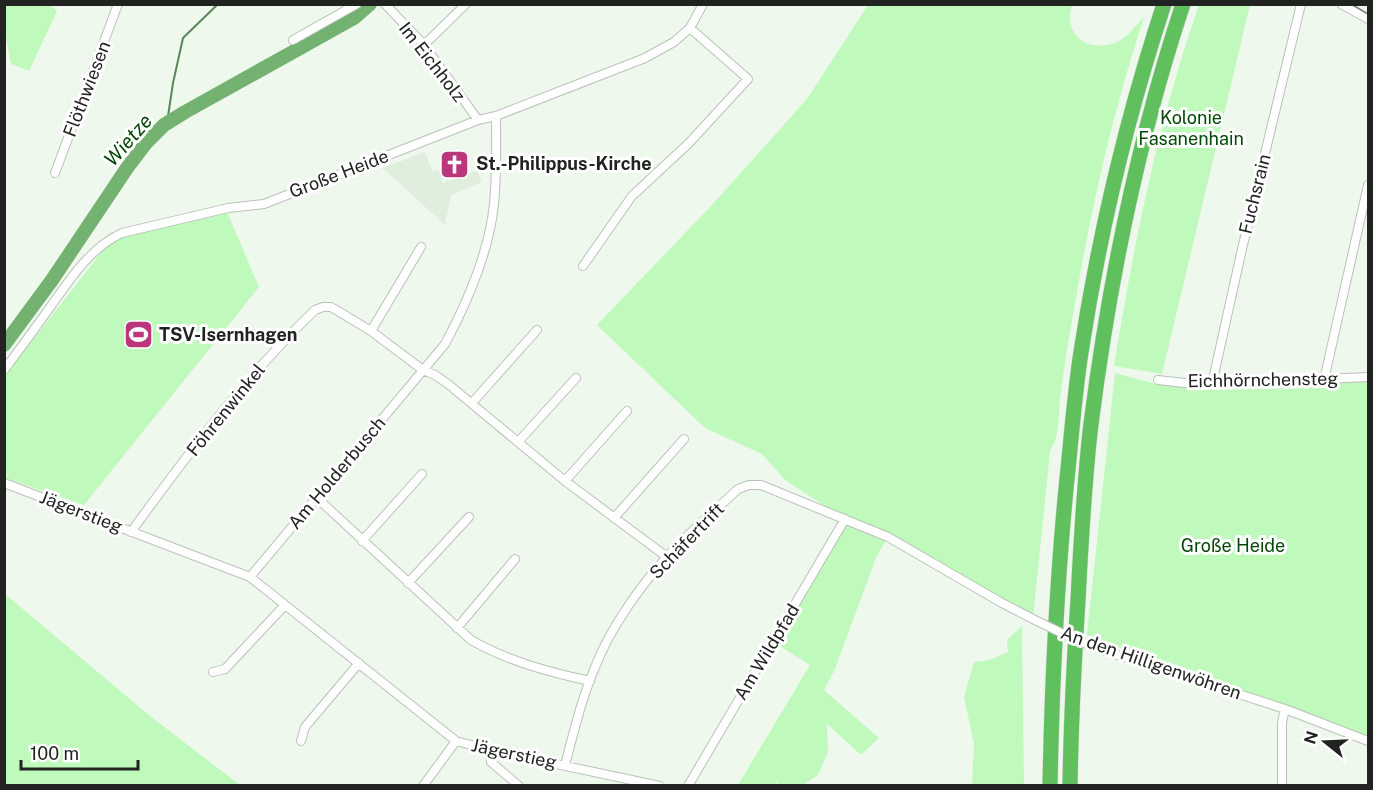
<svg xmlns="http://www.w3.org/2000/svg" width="1373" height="790" viewBox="0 0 1373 790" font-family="'Public Sans',sans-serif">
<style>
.built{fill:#dfeedd}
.green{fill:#c0f9bc}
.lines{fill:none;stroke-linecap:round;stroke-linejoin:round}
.stream{stroke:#5a8758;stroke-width:2}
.river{stroke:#73b270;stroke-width:14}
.minor-casing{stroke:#b9c2b8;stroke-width:10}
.motorway-casing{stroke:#d7d7d7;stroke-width:16}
.minor{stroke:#fff;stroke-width:8}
.motorway{stroke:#61c05e;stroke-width:15}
.tram{stroke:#7c827b;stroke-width:1.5}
.minor-bridge-casing{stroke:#b9c2b8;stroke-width:10;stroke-linecap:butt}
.minor-bridge{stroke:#fff;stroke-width:8}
.labels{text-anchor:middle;stroke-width:6;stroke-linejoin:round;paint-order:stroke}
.street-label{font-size:18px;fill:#202320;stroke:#fff}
.park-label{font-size:18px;fill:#024906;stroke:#fff}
.poi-label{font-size:18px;font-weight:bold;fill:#202320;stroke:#fff;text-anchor:start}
.water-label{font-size:20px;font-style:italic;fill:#004602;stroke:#fff}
</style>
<rect width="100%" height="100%" fill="#eef8ed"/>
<path class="built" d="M425,152L432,171L438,169L443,183L477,170L482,182L451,195L445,225L383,168Z"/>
<path class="green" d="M4,5H49L57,11L29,71L11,64L5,31Z
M868,5H1072C1063,35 1087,53 1115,43C1126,39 1136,25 1144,17C1113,111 1091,208 1075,304C1069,336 1064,367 1060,399C1058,417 1060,436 1050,451L1033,619L888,537L877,555L835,669L824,690L879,738L861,755L827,724L828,752L818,775L803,785H777V781L774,785H738L810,665L773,642L845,519L785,480L762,454L705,428L597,325L711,206L807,99Z
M1199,5H1250L1162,374L1114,366C1134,244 1158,121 1199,5Z
M227,212L259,287L84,505L5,478L4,377L104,249L121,237Z
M1115,373L1156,384L1213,387L1322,384L1324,380L1368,377V737C1315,715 1258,699 1203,680C1164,666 1125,651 1087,635Z
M4,593L150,716L240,785H7L4,783Z
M1022,626L1024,785H972L974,744L964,697L974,662L990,660L1008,652L1007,640Z"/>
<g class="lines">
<path class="stream" d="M167,123L173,83L183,38L218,4"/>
<path class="river" d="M4,345L52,280L127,168L146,143L164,125L185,112L354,18L370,4"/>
<defs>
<path id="minor" d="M385,4L424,45L478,120
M1341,4L1368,19
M293,40L357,4
M424,45L466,4
M55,173L118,4
M583,266L632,196L689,143L748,79L690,28
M371,331L421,247
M4,370C20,349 36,327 51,306C71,278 90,248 122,233L228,208L264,204L478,120L496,116L645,58L674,42L690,28L703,4
M1158,380L1194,384H1212L1368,377
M1324,380L1368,185
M1212,384L1242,249L1301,4
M472,403L537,330
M518,442L576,378
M565,481L627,411
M4,483L250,577L456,741L490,750L660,786
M317,498L471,640C508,661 548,672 590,681
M614,518L684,439
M131,532C187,455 246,376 315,310L323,307H331L338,311L371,331L423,370L435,375L448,384L565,481L667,557
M362,541L422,474
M250,577L445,344C468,301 489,253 494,204C497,175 496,145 496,116
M408,583L469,517
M457,628L515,559
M1102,650L1285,709L1368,741
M213,672L225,669L285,605
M301,741L305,727L359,663
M490,750L491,762L519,786
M565,765C574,731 582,697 596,665C610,629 640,586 666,558C688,533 714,512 738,489L749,485H761L888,537L1002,603L1033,619
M423,786L456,741
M688,786L845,519
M1282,786V723L1285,709"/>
<path id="motorway" d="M1050,786C1052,680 1057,574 1068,469C1072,430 1075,391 1081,352C1099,235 1127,117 1164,4
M1070,786C1071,724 1074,662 1078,600C1081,541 1084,483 1091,424C1109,282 1138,140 1183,4"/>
</defs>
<use href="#minor" class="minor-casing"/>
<use href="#motorway" class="motorway-casing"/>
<use href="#minor" class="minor"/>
<use href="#motorway" class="motorway"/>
<path class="tram" d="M1351,4L1368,14"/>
<defs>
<path id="minor-bridge" d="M1033,619L1074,639L1102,650"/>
</defs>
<use href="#minor-bridge" class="minor-bridge-casing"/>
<use href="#minor-bridge" class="minor-bridge"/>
</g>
<defs>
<symbol id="church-square" viewBox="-11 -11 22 22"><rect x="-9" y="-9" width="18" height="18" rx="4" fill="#bb367a" stroke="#fff"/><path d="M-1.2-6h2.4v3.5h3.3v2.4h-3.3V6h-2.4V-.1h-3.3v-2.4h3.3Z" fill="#fff"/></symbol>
<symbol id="stadium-square" viewBox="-11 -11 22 22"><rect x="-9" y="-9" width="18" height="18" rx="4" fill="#bb367a" stroke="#fff"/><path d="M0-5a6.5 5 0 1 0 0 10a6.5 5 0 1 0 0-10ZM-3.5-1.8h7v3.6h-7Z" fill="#fff"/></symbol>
</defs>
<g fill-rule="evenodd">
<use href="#church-square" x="438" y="148" width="33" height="33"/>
<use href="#stadium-square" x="122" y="318" width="33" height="33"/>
</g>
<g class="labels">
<g class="street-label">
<text transform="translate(432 62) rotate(52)" y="6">Im Eichholz</text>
<text transform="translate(87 89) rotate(-69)" y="6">Flöthwiesen</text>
<text transform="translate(339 174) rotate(-21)" y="6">Große Heide</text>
<text transform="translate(1255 194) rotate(-76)" y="6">Fuchsrain</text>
<text transform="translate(1263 380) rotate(-1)" y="6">Eichhörnchensteg</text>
<text transform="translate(226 410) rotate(-51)" y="6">Föhrenwinkel</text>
<text transform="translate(337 473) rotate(-50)" y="6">Am Holderbusch</text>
<text transform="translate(81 512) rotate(21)" y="6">Jägerstieg</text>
<text transform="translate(687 541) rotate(-46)" y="6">Schäfertrift</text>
<text transform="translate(767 652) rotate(-59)" y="6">Am Wildpfad</text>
<text transform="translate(1151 663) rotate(19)" y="6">An den Hilligenwöhren</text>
<text transform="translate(514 754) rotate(12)" y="6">Jägerstieg</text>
</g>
<g class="park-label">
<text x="1191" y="124">Kolonie<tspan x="1191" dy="21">Fasanenhain</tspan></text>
<text x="1233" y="552">Große Heide</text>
</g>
<g class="poi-label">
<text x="476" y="170">St.-Philippus-Kirche</text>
<text x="159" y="341">TSV-Isernhagen</text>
</g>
<g class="water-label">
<text transform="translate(128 140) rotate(-49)" y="7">Wietze</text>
</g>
</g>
<rect width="1373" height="790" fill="none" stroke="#202320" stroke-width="12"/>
<g transform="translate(1325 742) rotate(288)" stroke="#ffffff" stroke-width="4.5" paint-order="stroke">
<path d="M0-4.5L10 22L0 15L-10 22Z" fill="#202320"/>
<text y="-9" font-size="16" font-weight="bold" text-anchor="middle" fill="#202320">N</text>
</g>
<path d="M21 760v9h117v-9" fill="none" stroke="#202320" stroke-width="3"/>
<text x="30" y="760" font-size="18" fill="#202320" stroke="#ffffff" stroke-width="4.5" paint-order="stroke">100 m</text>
</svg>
